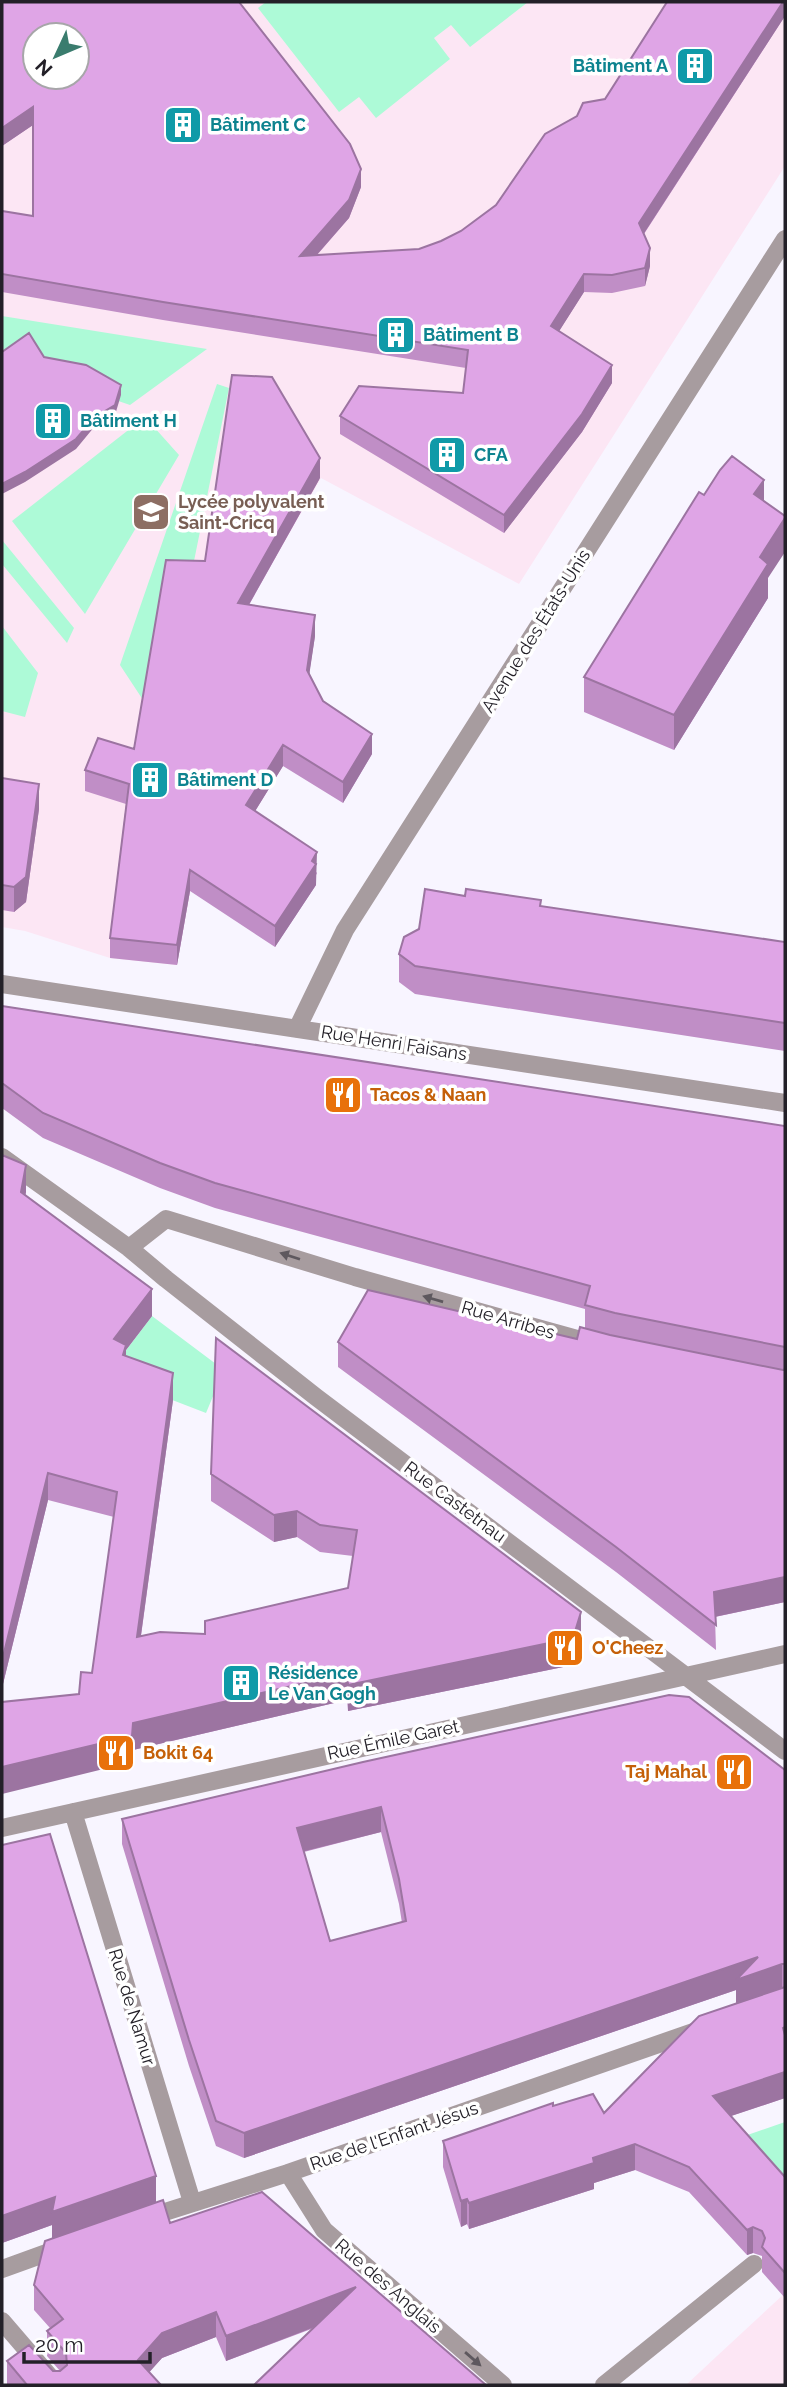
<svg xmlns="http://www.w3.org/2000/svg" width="787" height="2387" viewBox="0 0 787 2387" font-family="Raleway,sans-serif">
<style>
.education{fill:#fce6f4;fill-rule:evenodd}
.green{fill:#adfad7}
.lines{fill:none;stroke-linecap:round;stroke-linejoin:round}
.lane{stroke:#a79c9f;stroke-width:18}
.street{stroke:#a79c9f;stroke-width:18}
.wall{fill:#c08ec6;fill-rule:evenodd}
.shaded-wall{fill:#9c74a1}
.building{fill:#dfa5e6;stroke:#9c74a1;stroke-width:2;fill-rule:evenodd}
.oneway{fill:#5e585e}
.labels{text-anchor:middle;stroke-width:7;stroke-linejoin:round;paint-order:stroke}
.culture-label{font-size:18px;font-weight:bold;fill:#0d838f;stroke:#fff;text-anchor:start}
.education-label{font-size:18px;font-weight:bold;fill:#785e54;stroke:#fff;text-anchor:start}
.street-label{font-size:18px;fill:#232028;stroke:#fff}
.food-label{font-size:18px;font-weight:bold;fill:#c56008;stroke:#fff;text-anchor:start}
</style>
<rect width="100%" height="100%" fill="#f8f5ff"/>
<path class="education" d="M2,2H785V166L519,584L321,478L257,590L238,588L199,842L177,965L110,958L25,931L2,927ZM35,35H77V77H35Z
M785,2293V2385H686L717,2356Z"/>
<path class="green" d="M266,2H528L470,47L451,25L434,38L450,59L376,118L359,97L339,112L258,8Z
M2,316L207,349L130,405L2,361Z
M217,384L229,388L193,566L145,703L120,665Z
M145,417L179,455L85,614L12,521Z
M2,540L74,628L67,643L2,564Z
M2,626L38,673L25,717L2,711Z
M152,1316L224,1370L206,1413L123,1381L114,1366Z
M785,2122V2204L730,2141Z"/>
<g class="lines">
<path class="lane" d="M604,2385L754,2264"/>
<path class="street" d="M2,984L785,1103
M297,1029L345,930L785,239
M2,1157L129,1248L166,1279L316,1397L785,1751
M129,1248L166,1219L355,1277L577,1339
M73,1812L192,2202
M2,1828L785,1654
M288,2173L324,2230L503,2385
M146,2218L288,2173L699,2030
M2,2269L63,2247
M2,2321L57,2385"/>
</g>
<path class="wall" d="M2,2L361,187L349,218L317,255L419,249L441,241L461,231L496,205L577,116L605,99L785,16L644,234L650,266L645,286L612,293L584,292L559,331L612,383L582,432L504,533L340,434V416L463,393L466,368L163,320L2,292V211L33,216V125L2,146Z
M320,478L249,605L315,636L309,674L323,701L372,754L343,803L283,766L255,811L317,873L316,875V885L275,947L190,891L177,965L110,958V938L126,804L85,791V770L134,749L205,561Z
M704,495L764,501L768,598L674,750L584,712V677Z
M2,778L39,809L26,902L14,912L2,910Z
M465,896L785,942V1051L415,994L399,982V954L419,929Z
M2,1006L785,1126V1602L715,1617L716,1650L616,1572L338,1367V1342L577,1339L585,1328V1309L215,1208L160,1188L43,1138L2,1108Z
M2,1155L26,1192L25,1195L152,1316L126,1350V1356L173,1400L141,1636L205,1634L348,1588L353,1556L320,1552L297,1537L274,1542L211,1501V1474L216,1338L581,1639L573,1665L348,1711L347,1700L133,1750L132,1762L79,1694L92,1673L114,1517L48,1500L2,1688Z
M785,1770V2098L731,2116L785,2177V2298L762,2272V2256L753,2253L747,2255L689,2192L635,2170L594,2183V2189L469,2229L467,2224L461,2227L443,2167V2141L553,2106L604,2113L736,2004V1990L244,2158L216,2146L189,2066L122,1844V1819ZM381,1832L399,1904L402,1923L330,1941L304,1852Z
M2,1845L156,2202L170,2223L314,2328L226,2361L216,2337L162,2358L149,2372L161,2385H7V2361L53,2371H60L47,2356V2331L50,2328L34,2310V2285L52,2239V2225L2,2243Z"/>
<path class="shaded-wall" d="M783,2H785V16L639,241V223Z
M33,107V125L2,146V128Z
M361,169V187L349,218L300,274V256Z
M650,248V266L645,286V268Z
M584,274V292L551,344V326Z
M612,365V383L582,432L504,533V515Z
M121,385V395L115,415L95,426L76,449L25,482L2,494V484Z
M320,458V478L238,624V603Z
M764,480V514L754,494Z
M785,518V552L768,578V598L674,750V715L760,557Z
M315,615V636L307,690V670Z
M372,734V754L343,803V782Z
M283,745V766L246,826V805Z
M39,784V809L26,902L14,912V887Z
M317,852L316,885L275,947V926Z
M190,870V891L177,965V945Z
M26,1165V1192L21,1218V1192Z
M152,1289V1316L126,1350V1372L114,1339Z
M173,1373V1400L137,1664V1637Z
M48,1473V1500L2,1688V1661Z
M297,1511V1537L274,1542V1515Z
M785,1577V1602L714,1617V1592Z
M581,1612V1639L573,1665L348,1711V1685Z
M347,1673V1700L133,1750L132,1762L2,1794V1767L133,1723Z
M381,1807V1832L297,1853V1828Z
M758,1957L782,1964V1989L736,2005V1990L244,2158V2133Z
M785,2072V2098L713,2122V2096Z
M635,2144V2170L594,2183V2189L469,2229V2203L593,2158Z
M156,2176V2203L52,2239V2225L2,2243V2216L55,2197Z
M467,2199V2224L461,2227V2201Z
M753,2227V2253L747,2255V2230Z
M356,2287V2311L226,2361V2336Z
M216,2312V2337L162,2358L138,2385V2360L162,2333Z"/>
<path class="building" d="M2,2H239L350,144L361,169L349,200L300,256L419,249L441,241L461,231L496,205L545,134L577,116L583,103L605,99L667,2H783L639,223L650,248L645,268L612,275L584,274L551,326L612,365L582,414L504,515L340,416L359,386L463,393L468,350L163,302L2,274V211L33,216V107L2,128ZM35,35H77V77H35Z
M29,333L44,357L86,365L121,385L115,405L95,417L76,439L25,472L2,484V352Z
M232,375L272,377L320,458L238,603L315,615L307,670L323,701L372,734L343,782L283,745L246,805L317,852L312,861L316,864L275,926L190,870L177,945L110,938L129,784L85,770L98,738L134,749L166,560L205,561Z
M732,456L764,480L754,494L785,516V518L760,557L768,564L674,715L584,677L699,492L704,495L720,470Z
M2,778L39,784L26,877L14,887L2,885Z
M425,889L465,896L466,889L541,900L540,906L785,942V1023L415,966L399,954L404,937L419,929Z
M2,1006L785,1126V1347L615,1313L585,1305L590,1286L215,1183L160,1163L43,1113L2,1083Z
M2,1155L26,1165L21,1192L152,1289L114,1339L126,1345L123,1355L173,1373L137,1637L160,1632L205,1634V1621L348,1588L357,1530L320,1525L297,1511L274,1515L211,1474L216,1338L581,1612L573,1638L348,1685L347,1673L133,1723L132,1736L2,1767V1702L79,1694L81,1672L92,1673L117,1492L48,1473L2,1661Z
M368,1290L577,1339L580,1327L610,1335L783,1370L785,1369V1577L714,1592L716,1625L616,1547L338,1342Z
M669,1695L689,1697L785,1770V1964H782L736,1980L758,1957L244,2133L216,2121L189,2040L122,1819L363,1762ZM381,1807L399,1879L406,1921L330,1941L297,1828Z
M50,1834L156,2176L52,2212L55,2197L2,2216V1845Z
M785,1987V2027L783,2028L785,2035V2072L713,2096L785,2177V2273L762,2247L765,2238L762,2231L753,2227L747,2230L689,2167L635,2144L593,2158L594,2163L469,2203L467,2199L461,2201L443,2141L553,2103V2106L593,2094L604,2113L699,2016Z
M262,2192L486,2385H254L356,2287L226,2336L216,2312L162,2333L138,2360L161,2385H27L7,2361L29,2345L53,2371H60L67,2365L66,2353L47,2331L63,2319L34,2285L45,2241L163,2200L170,2223Z"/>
<defs><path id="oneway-solid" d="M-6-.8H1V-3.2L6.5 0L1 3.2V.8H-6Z" transform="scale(1.75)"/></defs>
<g class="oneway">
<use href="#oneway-solid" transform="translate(290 1256) rotate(-162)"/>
<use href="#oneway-solid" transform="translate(433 1299) rotate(-164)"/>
<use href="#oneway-solid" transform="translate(473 2359) rotate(41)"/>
</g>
<defs>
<symbol id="building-square" viewBox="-11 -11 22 22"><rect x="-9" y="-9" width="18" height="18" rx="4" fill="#0f9aa8" stroke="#fff"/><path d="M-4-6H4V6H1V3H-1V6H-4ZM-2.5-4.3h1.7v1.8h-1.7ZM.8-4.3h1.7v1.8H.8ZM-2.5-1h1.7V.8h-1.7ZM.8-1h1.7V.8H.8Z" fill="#fff"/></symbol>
<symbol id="school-square" viewBox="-11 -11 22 22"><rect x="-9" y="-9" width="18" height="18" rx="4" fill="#8d6e63" stroke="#fff"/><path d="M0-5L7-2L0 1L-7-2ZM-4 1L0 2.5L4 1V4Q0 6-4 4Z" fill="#fff"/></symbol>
<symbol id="restaurant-square" viewBox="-11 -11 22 22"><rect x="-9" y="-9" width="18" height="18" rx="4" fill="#e8710a" stroke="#fff"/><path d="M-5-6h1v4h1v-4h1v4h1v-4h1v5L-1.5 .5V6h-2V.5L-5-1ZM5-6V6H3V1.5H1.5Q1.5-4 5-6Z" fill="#fff"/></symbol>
</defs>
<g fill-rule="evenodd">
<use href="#building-square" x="673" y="44" width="44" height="44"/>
<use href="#building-square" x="161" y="103" width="44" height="44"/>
<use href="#building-square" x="374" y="313" width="44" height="44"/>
<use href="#building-square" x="31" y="399" width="44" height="44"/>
<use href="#building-square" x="425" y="433" width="44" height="44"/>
<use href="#school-square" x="129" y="490" width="44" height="44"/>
<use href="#building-square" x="128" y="758" width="44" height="44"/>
<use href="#restaurant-square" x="321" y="1073" width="44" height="44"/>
<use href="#restaurant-square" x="543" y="1626" width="44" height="44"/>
<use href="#building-square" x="219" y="1661" width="44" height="44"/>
<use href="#restaurant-square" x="94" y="1731" width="44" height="44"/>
<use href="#restaurant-square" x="712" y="1750" width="44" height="44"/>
</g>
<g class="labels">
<g class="culture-label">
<text x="668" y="72" text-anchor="end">Bâtiment A</text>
<text x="210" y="131">Bâtiment C</text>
<text x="423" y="341">Bâtiment B</text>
<text x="80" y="427">Bâtiment H</text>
<text x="474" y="461">CFA</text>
<text x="177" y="786">Bâtiment D</text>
<text x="268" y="1679">Résidence<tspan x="268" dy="21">Le Van Gogh</tspan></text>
</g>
<g class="education-label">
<text x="178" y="508">Lycée polyvalent<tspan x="178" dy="21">Saint-Cricq</tspan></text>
</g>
<g class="street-label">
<text transform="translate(536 631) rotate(-58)" y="6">Avenue des États-Unis</text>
<text transform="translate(394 1043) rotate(9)" y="6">Rue Henri Faisans</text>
<text transform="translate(508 1320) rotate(16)" y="6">Rue Arribes</text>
<text transform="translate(455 1502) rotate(37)" y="6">Rue Castetnau</text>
<text transform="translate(393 1740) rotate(-12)" y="6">Rue Émile Garet</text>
<text transform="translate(132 2007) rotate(73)" y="6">Rue de Namur</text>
<text transform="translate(394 2136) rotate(-19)" y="6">Rue de l'Enfant Jésus</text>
<text transform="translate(388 2286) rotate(41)" y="6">Rue des Anglais</text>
</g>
<g class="food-label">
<text x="370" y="1101">Tacos &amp; Naan</text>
<text x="592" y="1654">O'Cheez</text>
<text x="143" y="1759">Bokit 64</text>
<text x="707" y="1778" text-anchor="end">Taj Mahal</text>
</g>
</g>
<rect width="787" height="2387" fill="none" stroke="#232028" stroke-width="7"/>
<g transform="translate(56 56) rotate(226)"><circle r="33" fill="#ffffff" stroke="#a7a6a9" stroke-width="2"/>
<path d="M0-5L12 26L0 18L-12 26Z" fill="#3a7c6e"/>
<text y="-10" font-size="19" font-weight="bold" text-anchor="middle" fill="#232028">N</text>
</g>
<path d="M24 2352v10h126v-10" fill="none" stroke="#232028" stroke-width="3.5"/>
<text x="35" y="2352" font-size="21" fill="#232028" stroke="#ffffff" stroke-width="5" paint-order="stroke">20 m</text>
</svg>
